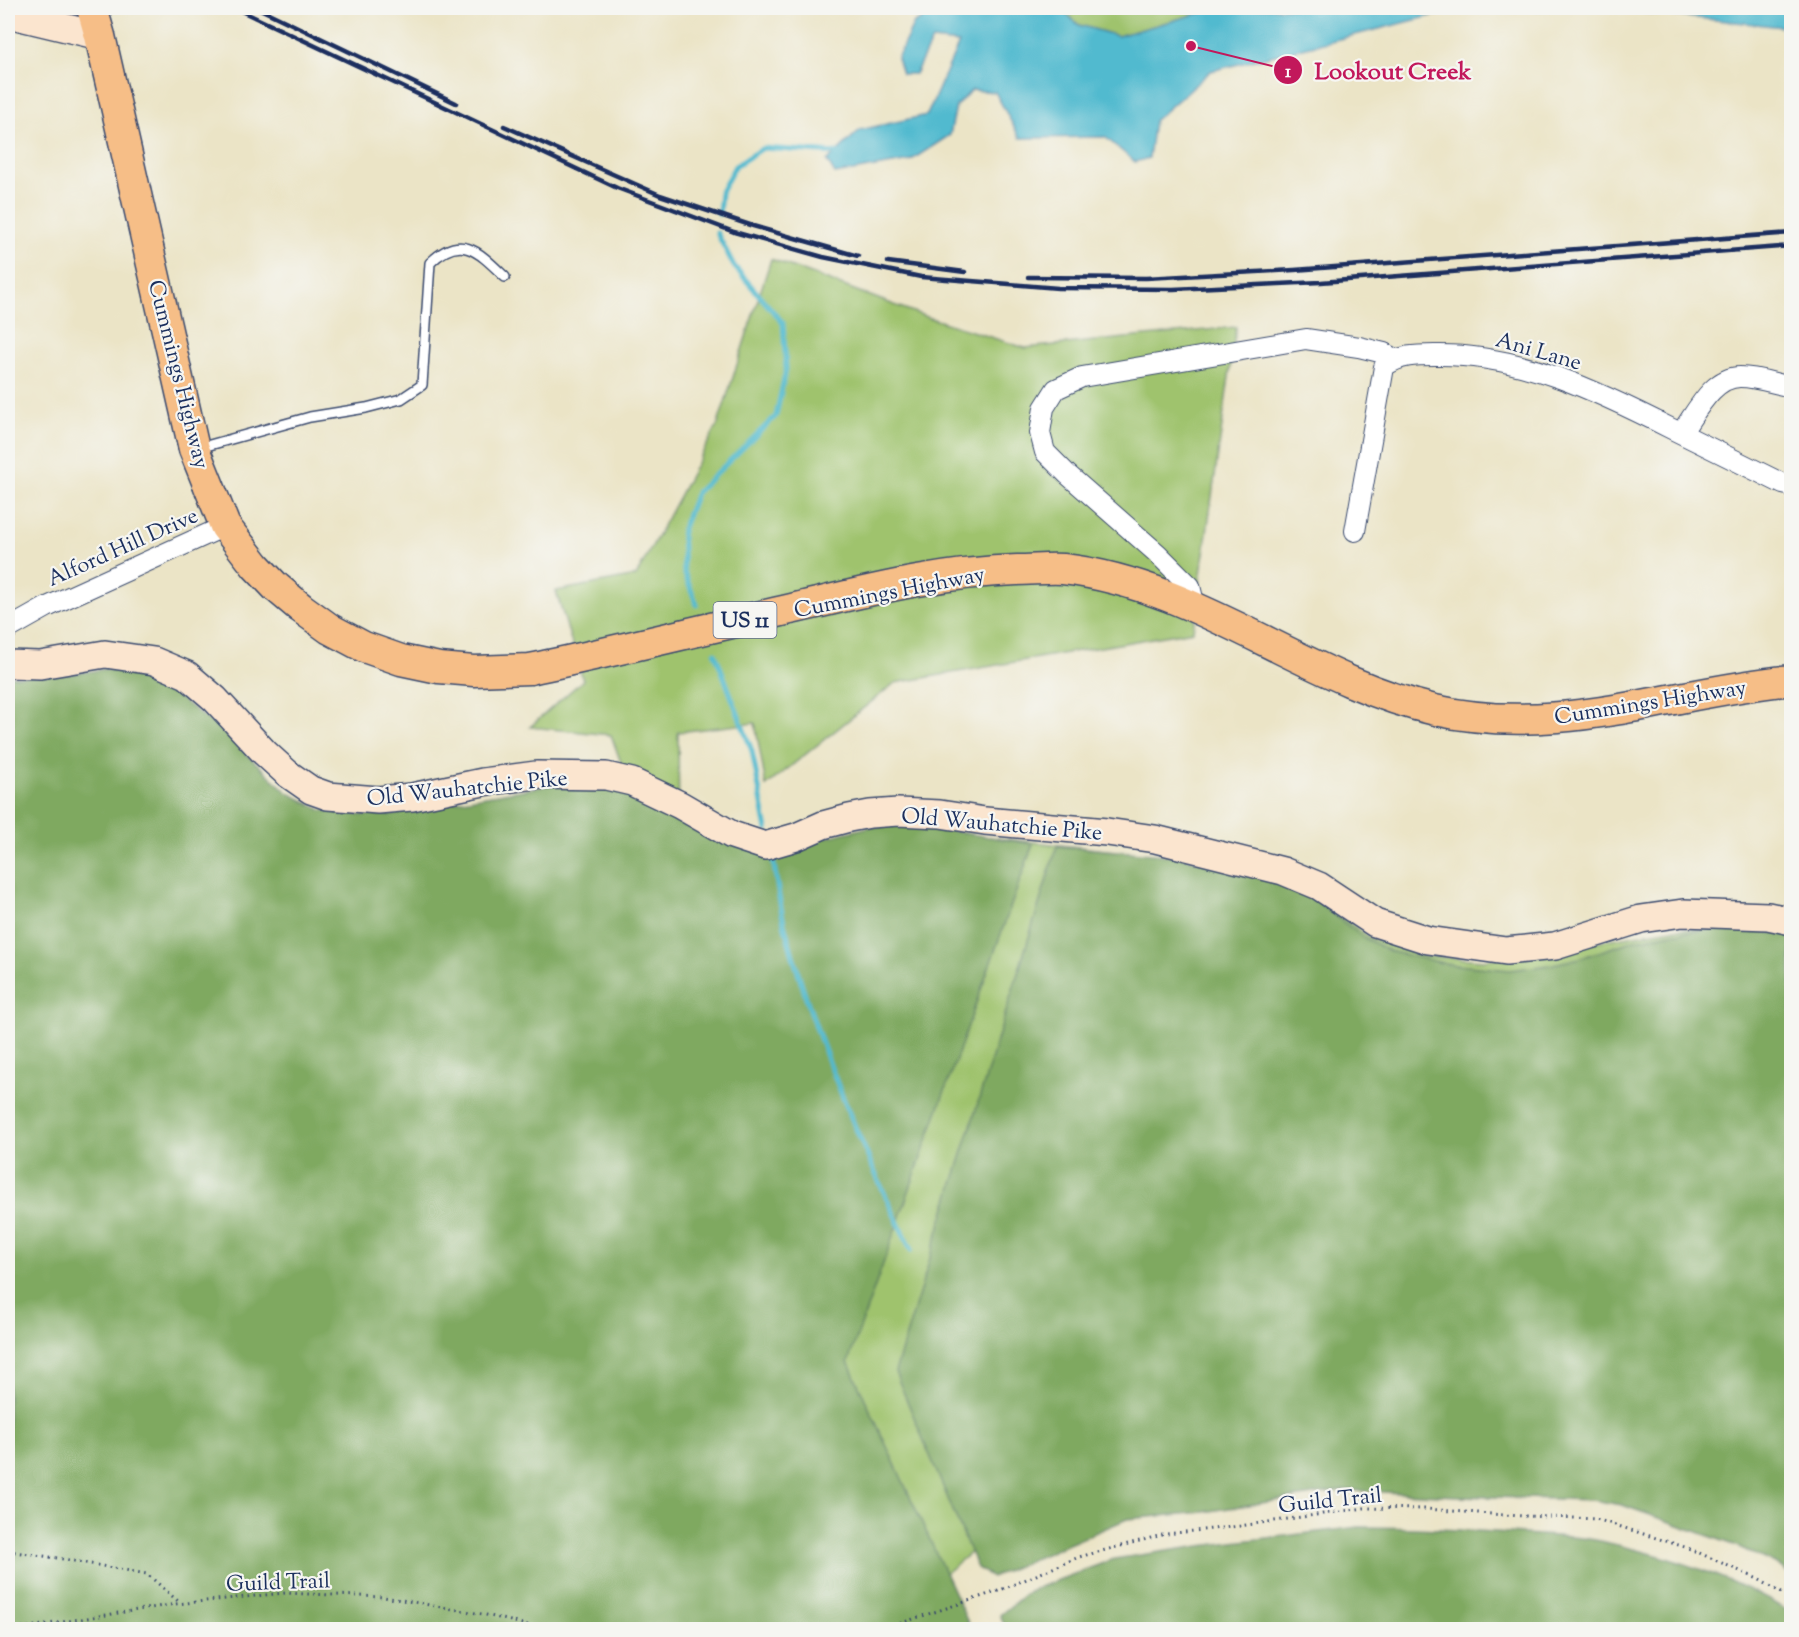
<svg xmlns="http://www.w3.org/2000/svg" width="1799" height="1637" viewBox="0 0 1799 1637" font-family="'Sorts Mill Goudy',serif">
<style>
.green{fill:#9fc36d;stroke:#5d7966;stroke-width:1.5}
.forest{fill:#7fa960;stroke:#4d6c5f;stroke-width:1.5}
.water{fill:#51bacf;stroke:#367496;stroke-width:1.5}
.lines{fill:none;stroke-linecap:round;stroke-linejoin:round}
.stream{stroke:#51bacf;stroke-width:5}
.lane-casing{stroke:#3a4a6e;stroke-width:12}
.street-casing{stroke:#3a4a6e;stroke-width:22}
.secondary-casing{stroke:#3a4a6e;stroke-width:30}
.primary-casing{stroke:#3a4a6e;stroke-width:33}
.path{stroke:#3a4a6e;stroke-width:3;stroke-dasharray:1.5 4.5;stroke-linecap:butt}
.lane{stroke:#fff;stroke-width:9}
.street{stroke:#fff;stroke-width:20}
.secondary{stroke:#fbe5cf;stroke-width:27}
.primary{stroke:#f6be87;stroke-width:30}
.rail{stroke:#1b2f5e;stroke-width:4.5}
.labels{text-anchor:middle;stroke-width:4.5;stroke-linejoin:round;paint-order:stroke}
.shield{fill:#f6f6f2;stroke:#5d6b8a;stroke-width:1.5}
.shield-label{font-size:21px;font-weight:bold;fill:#1b2f5e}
.street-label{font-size:22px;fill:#1b2f5e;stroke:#f6f6f2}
.leader{fill:none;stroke:#c2185b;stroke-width:2}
.callout-dot{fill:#c2185b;stroke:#f6f6f2;stroke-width:2}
.mark-label{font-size:18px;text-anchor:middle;font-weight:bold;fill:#fff}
.callout-label{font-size:24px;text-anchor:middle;font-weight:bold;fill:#c2185b;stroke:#f6f6f2;stroke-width:4.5;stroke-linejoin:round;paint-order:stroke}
</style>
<rect width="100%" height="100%" fill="#f6f6f2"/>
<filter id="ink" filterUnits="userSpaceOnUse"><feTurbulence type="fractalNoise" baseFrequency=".0167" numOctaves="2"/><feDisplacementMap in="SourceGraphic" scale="12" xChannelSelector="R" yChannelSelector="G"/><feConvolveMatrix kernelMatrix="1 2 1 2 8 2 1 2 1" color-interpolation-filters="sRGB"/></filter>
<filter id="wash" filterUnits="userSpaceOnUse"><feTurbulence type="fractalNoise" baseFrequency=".008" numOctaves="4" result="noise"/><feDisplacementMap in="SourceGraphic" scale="24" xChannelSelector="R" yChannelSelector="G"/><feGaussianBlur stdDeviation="1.35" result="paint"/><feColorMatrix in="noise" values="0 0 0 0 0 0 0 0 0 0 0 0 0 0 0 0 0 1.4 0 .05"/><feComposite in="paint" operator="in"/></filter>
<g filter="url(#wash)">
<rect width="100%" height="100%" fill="#ebe4c6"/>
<path class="green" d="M1059,8H1218L1118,36L1079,25Z
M771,259L924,316L1025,348L1236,327L1193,631L895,683L766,786L755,723L678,732L679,824L763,866L907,828L1170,857L1284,885L1321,903L1371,938L1425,956L1483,960L1673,929H1715L1761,935L982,1543L922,1592L8,1629V705L40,733L679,924L611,735L530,727L583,680L556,591L636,576L718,424Z"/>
<path class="forest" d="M105,669L138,675L167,689L219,728L287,792L321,810L360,815H392L427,806L551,785L620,787L712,838L819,839L869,827L901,825L928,827L1033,844L848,1362L971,1629L8,1630V676C41,677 72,675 105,669Z
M1057,846L1177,856L1273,879L1307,894L1363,937L1389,951L1447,964L1510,970L1549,965L1580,958L1635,940L1667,934L1727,928L1791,935V1575L1779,1566L1737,1546L1622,1505L1592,1500L1457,1496L1345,1490L1204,1512L1127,1519L992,1577L977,1568L895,1372Z
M1359,1527C1414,1527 1468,1530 1523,1534C1551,1536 1582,1536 1609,1543C1672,1557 1737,1579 1791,1613V1629L1007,1630L1000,1615L1029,1591L1114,1559L1200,1546Z"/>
<path class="water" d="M942,8H1059L1079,25L1118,36L1218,8H1791L1792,28L1601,8L1447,12L1211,71L1154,121L1149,158L1135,162L1105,137L1020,138L995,92L972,90L956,106L950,135L910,161L835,174L827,161L860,130L927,115L959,43L932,40L915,74H902L897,58L914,23Z"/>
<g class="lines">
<path class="stream" d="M719,214L721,192L735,166L763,148L836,153L838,158
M697,605L684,572L682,530L696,493L776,416L786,369L783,323L734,266L717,233
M715,653L752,751L767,830
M773,859C777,883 780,908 786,931C816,1042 862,1148 911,1250"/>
</g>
</g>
<g filter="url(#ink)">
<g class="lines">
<defs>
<path id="lane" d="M199,448L310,417L366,408L401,399L422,385L430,263C461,232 479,252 505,277"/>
<path id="street" d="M1681,433C1696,413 1712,377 1740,377C1757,377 1776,384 1792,387
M1355,531L1384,367C1400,354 1419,355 1440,355C1524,355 1599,392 1672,429C1709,447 1746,466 1783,484L1792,486
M1195,607L1190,586L1158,554L1067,474L1045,452L1040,433L1044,408L1056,389L1082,377L1306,339L1359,347L1384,353L1394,359
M8,629L47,607L225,526"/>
<path id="secondary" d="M8,14L100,36
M8,664L40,665L105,654L154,661L187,675L215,699L265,753L288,774L311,790L328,796L378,800L412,797L483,782L536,775L606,776L632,782L680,805L732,835L765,846L796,837L823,825L849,818L870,814L898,812L940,814L985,821L1107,832L1155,839L1283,871L1319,886L1375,923L1428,940L1506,951L1555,946L1641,919L1683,913L1768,916L1792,921"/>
<path id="primary" d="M92,8L100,36L194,449L225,526L256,566L276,587L301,608L330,629L364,647L401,660L439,668L474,671L530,669C626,649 721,625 817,603C883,587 949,572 1017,570C1032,570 1048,568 1063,569C1198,584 1305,680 1435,710C1558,738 1670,692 1792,680"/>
</defs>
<use href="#lane" class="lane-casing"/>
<use href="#street" class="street-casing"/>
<use href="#secondary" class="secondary-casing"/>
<use href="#primary" class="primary-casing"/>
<path class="path" d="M8,1551L57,1558L147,1574L179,1602
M10,1630L176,1604L285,1593L384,1597L482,1614L547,1630
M871,1630L892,1626L998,1591L1079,1557L1166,1534L1240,1526L1364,1508L1426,1509L1504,1515L1596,1519L1688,1548L1758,1579L1792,1599"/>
<use href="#lane" class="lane"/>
<use href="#street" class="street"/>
<use href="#secondary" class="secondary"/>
<use href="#primary" class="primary"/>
<path class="rail" d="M235,8L617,188L734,232L823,257L921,277L1058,288L1173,289L1321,282L1792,246
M258,8L456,103
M504,126L660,195L753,226L858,256
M888,262L965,272
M1028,277L1146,278L1294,270L1792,233"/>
</g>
</g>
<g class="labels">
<rect class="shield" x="713.5" y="602" width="63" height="36" rx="4.5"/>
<g class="shield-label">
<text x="745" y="627">US 11</text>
</g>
<g class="street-label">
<text transform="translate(1539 350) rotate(16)" y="8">Ani Lane</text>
<text transform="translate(180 374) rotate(76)" y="8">Cummings Highway</text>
<text transform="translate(122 546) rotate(-24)" y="8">Alford Hill Drive</text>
<text transform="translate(889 591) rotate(-11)" y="8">Cummings Highway</text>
<text transform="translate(1650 701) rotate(-9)" y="8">Cummings Highway</text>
<text transform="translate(467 787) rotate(-6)" y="8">Old Wauhatchie Pike</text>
<text transform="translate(1002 823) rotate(5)" y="8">Old Wauhatchie Pike</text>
<text transform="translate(1330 1499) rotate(-6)" y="8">Guild Trail</text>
<text transform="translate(278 1581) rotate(-2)" y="8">Guild Trail</text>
</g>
</g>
<path class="leader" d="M1191 46L1288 70"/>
<g class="callout-dot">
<circle cx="1191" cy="46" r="6"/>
<circle cx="1288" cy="70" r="15"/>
</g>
<g class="mark-label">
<text x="1288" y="77">1</text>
</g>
<g class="callout-label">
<text x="1393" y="79">Lookout Creek</text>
</g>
<rect width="1799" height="1637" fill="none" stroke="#f6f6f2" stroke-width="30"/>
</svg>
